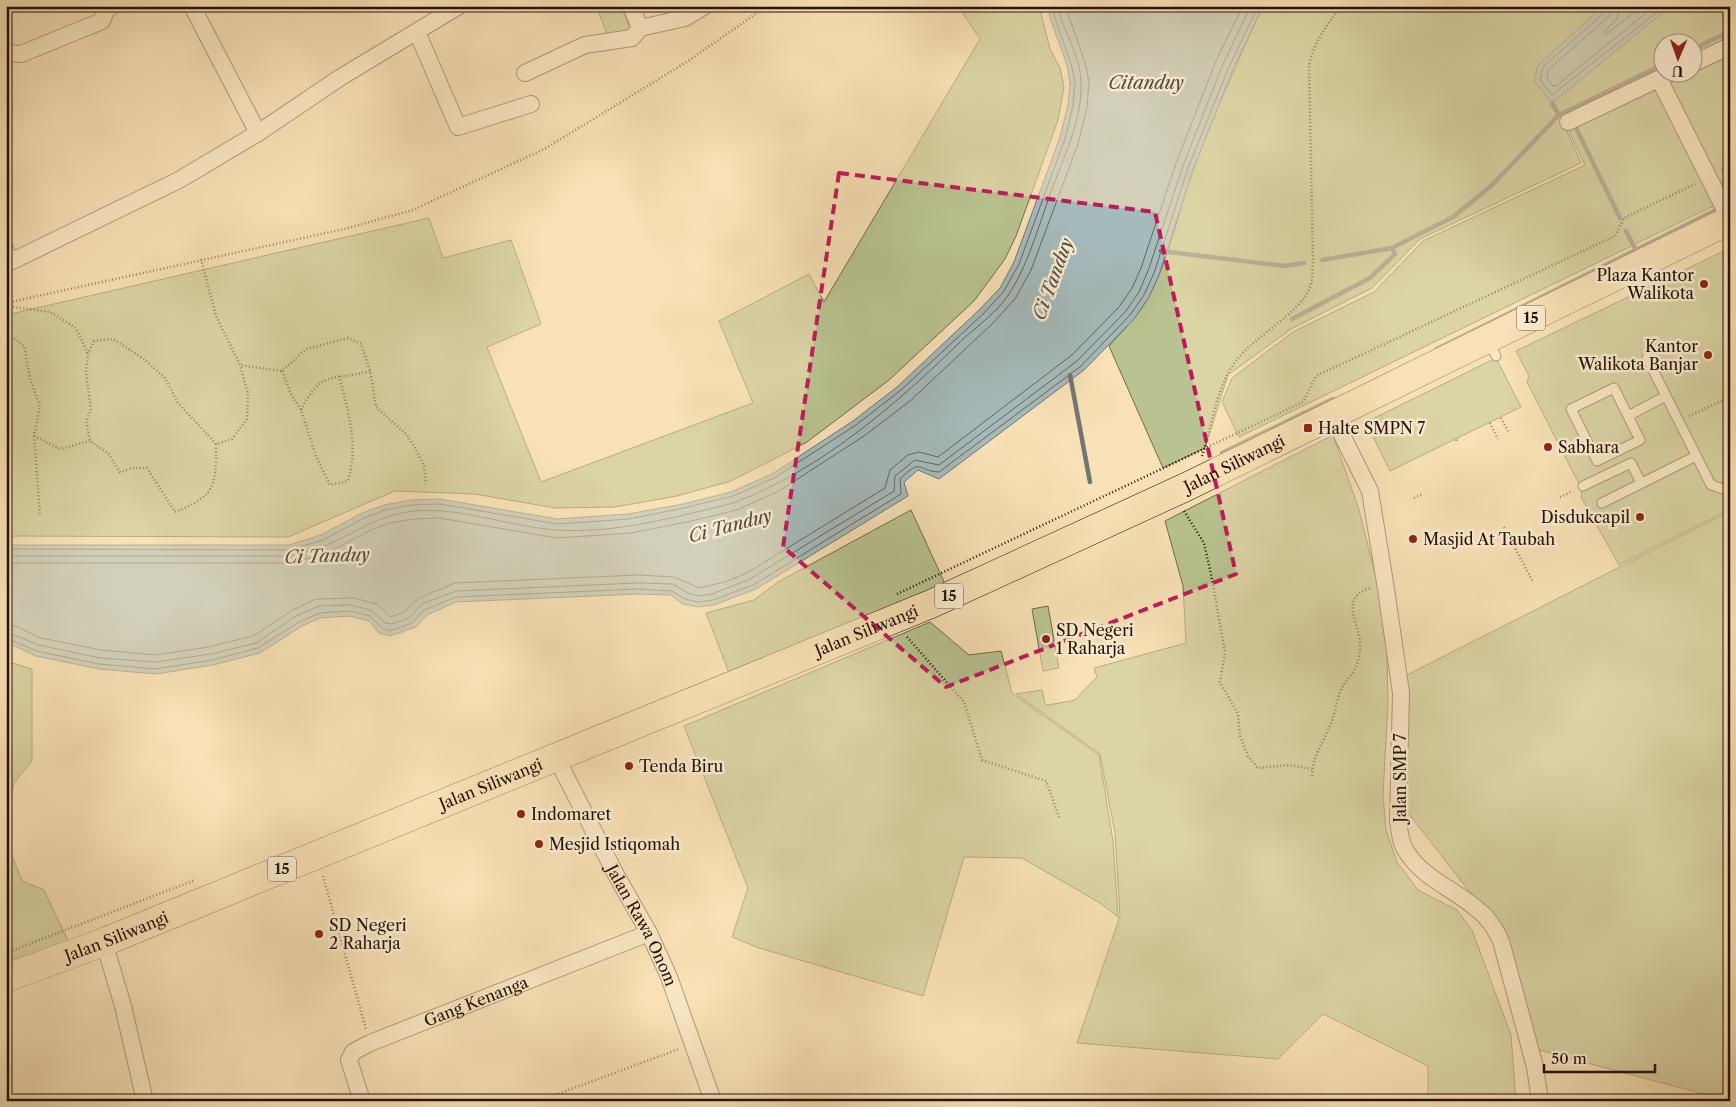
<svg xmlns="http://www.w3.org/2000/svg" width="1736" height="1107" viewBox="0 0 1736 1107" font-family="'Libre Caslon Text',serif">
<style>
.green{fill:#b9c391;stroke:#6f6a4c}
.water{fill:#a5babb;stroke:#727673}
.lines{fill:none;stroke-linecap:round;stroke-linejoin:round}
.shore{stroke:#656561;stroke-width:1}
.stream{stroke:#727673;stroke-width:4.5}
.service-casing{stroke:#5a4433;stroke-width:11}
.minor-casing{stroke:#5a4433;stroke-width:18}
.trunk-casing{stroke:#251007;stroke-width:29}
.path{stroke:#251007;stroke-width:2.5;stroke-dasharray:1 2.5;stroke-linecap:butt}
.service{stroke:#faecd0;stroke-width:9}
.minor{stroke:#faecd0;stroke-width:16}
.trunk{stroke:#f8e1b6;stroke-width:28}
.marked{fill:none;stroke:#c2185b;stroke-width:4;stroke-dasharray:10 6;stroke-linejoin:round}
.poi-dot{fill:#8f2418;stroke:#faecd0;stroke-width:2}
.labels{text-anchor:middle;stroke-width:5;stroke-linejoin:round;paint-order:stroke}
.shield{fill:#faecd0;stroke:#655243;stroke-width:1}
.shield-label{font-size:15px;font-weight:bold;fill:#251007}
.poi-label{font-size:16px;fill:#251007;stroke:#faecd0;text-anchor:start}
.street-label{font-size:16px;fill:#251007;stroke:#faecd0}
.water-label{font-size:18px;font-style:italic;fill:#524c46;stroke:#faecd0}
</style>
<rect width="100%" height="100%" fill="#f8e1b6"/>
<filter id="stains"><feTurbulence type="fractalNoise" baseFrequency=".004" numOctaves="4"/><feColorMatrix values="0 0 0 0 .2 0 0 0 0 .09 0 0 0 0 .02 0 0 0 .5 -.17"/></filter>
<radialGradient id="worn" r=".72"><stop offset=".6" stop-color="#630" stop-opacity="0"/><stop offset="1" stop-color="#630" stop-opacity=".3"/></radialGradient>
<path class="green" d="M618,6H621L630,29L608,37L599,13Z
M958,6H1039L1050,49L1060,68L1064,87L1058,120L1016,236L1005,259L974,301L889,380L807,442L731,481L677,496L615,507L555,508L475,494L395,491L288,537L6,536V315L429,218L443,258L511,240L541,324L487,347L541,482L753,403L719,321L809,274L824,302L980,39Z
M1263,6H1730V31L1694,49V42H1664L1663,64L1560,115L1581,163L1420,239L1372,288L1291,329L1228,375L1205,448L1163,468L1109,346C1123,330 1139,315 1149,296C1170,257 1178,211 1193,170C1214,114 1238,60 1263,6Z
M1730,33V198L1239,437L1222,402L1232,378L1293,332L1374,292L1423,241L1585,165L1562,116L1663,66L1664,72H1694V51Z
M1730,248V509L1619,565L1581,497L1582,490L1527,382L1529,376L1516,351Z
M1496,358L1521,407L1390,471L1366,422Z
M1333,435L1359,510L1386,618L1388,703L1383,795L1386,830L1397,862L1418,890L1457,910L1472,930L1511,1035L1516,1101H1428V1066L1323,1014L1278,1059L1077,1043L1120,916L1115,833L1100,754L1016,694L1042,690L1045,704L1048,705L1075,700L1097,677L1094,668L1186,643L1183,586L1165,521Z
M911,510L947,588L731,678L706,613L754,600L778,582Z
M1730,511V1101L1535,1049L1507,940L1402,805L1405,676Z
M1048,606L1059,668L1043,671L1032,609Z
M930,622L969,655L1001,651L1012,693L1099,755L1113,841L1118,917L1100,903L1022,858L964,857L923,996L759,948L732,937L748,888L684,726Z
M6,661L32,669V761L14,783L6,816Z
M6,840L22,881L44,890L71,947L6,970Z"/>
<path class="water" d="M1050,6H1263L1233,69L1193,170L1159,275L1149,297L1134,319L1084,370L939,479L918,470L904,482L908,496L756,589L714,605L698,607L683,604L671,595L638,594L456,602L427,615L416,627L390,636L379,633L369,621L349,616L320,618L302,626L260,653L213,665L156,674L99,669L36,656L6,642V545H289L321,535L362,513L384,505L411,500L440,499L557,519L628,514L683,504L731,492L772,474L853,421L897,387L979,310L1000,288L1014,262L1060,137L1068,105L1070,83L1067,65L1049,15Z
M1604,6H1671L1552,103L1534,81L1538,65Z"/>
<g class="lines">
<path class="shore" d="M1607,6L1605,12L1543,67L1540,80L1552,95L1665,6
M1613,6L1609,16L1548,70L1547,78L1553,86H1556L1655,6
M1621,6L1617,19L1604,32L1605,35L1643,6
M6,549L290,550L323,540L364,518L385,510L412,505L440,504L557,524L629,519L684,508L733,496L774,478L856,425L901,390L983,314L1004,291L1019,264L1065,139L1073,106L1075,82L1071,64L1054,15V6
M6,556H290C303,553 316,549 327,545C359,531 378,515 414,511C463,507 509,527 557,530C599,533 647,524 688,514C704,510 721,507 736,502C820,470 897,404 960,342C977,326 998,312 1011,291C1031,258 1040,220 1054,184C1066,152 1082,118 1081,83C1081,60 1067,37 1060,15L1061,6
M6,563H292L329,552L371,530L389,523L414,519L439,518L557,538L631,533L687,522L737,510L779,491L864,436L910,401L992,324L1015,299L1031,270L1078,144L1087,107L1089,82L1085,62L1068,14V6
M6,624L15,626L41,638L101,650L155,655L209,647L253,636L293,610L316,599L354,598L377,604L391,617L404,612L419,598L455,583L638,575L674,577L699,588L725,582L747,573L885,488L890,470L908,455L919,452L938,457L1072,355L1119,307L1132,288L1141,268L1176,163L1216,61L1243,6
M6,632L39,645L100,658L155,662L211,654L256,643L296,616L319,606L350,605L371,610L385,623L391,624L409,618L422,604L456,591L638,583L673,584L688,593L699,596L712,594L750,579L894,491L895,476L915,460L939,465L1077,361L1126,311L1139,292L1148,271L1183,166L1223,64L1251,6
M6,638L37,651L99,664L155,669L212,660L258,648L299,622L320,613L350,611L370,616L382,628L390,631L412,623L424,610L456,597L638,589L672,591L685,599L698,602L713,600L753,585L901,494L900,479C922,457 917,471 939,472L1081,366L1130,315L1144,295L1154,273L1188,168L1229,67L1258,6"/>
<path class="stream" d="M1694,49L1730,31
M1552,103L1559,115
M1573,122L1620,218
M1626,231L1636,250
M1161,251L1285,266L1304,263
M1322,260L1392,248L1453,217L1491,186L1559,115L1664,64
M1292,319L1370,278L1395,254L1392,248
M1437,349L1718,209
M1070,375L1090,482
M1222,453L1333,399"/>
<defs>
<path id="service" d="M6,243L14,261
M1489,341L1496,356
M1647,358L1711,485L1723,489L1730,485
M1614,388L1640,440L1597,461L1571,409Z
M1628,416L1666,396
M1583,486L1631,463L1641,483
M1602,503L1696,456"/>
<g id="minor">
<path d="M192,6L258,133"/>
<path d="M640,28L685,18L705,6"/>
<path d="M417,32L458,127L531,104"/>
<path d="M6,53L21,54L102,21L106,10L113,6"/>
<path d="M1694,63L1730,46"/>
<path d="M525,73L585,45L632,38L640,28L631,6"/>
<path d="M1659,79L1730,220"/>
<path d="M1568,122L1673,72"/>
<path d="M6,264L179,180L258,133L341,77L459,6"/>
<path d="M1333,417L1370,491L1386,589L1401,693L1398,821C1400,832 1400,842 1406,851C1422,878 1456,890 1478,910C1489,918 1495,929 1501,941L1535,1067L1540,1101"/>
<path id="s1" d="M556,757L615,873L649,933L669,977L713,1101"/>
<path d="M104,942L123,1006L145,1101"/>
<path id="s2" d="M362,1101L349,1060L353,1052L370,1043L649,933"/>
</g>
<g id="trunk">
<path id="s3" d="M6,978L104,942L931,604L1186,487L1730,220"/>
</g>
</defs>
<use href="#service" class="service-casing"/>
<use href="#minor" class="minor-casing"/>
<use href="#trunk" class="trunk-casing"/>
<path class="path" d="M1722,170L1730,167
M201,259L216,316L240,365L282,371L306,349L348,338L361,344L370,371L376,407L407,435L414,446L424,466L426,484
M6,303L344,229L413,210L546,148L688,61L767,6
M6,306L50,312L76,328L88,354
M6,332L24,346L30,379L40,406L34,436L60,449L90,441
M282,371L292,396L301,410L316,456L330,485L348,481C359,444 348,412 339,375
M301,410C322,368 332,382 370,371
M1689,416L1730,397
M1501,418L1509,433
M1490,423L1498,439
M34,436L40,516
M1456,440L1458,443
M216,444C216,486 216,496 175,512L147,468H132L120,472L108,453L90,441L86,421L91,410L86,372L88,354L94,341L113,339L144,359L165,378L178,403L216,444L232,439L247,419L248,394L240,365
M1202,456C1212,426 1216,388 1235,362C1254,336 1300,314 1310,287C1313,280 1312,271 1313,264L1309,65C1315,41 1326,25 1342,6
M1560,497L1573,491
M1414,498L1422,494
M1184,511L1204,543L1211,574L1225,652L1220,682L1238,714L1240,736L1248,756L1258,768L1289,765L1312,769
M1504,527L1533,582
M897,594L1303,402L1316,376L1615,236L1624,218L1695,184
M907,637L964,702L982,760L1046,781L1059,817
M1312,776C1312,757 1323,743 1330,726C1335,715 1336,701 1341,690C1346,679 1355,673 1358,661C1359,655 1361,648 1360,642C1358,620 1339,597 1371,588
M323,876L366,1029
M6,953L195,880
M539,1101L679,1049"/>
<use href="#service" class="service"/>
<use href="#minor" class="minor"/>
<use href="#trunk" class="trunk"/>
</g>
<path d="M0 0H1736V1107H0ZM839,173L1155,212L1236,574L946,687L783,547Z" fill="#f8e1b6" fill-opacity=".55" fill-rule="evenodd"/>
<path class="marked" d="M839,173L1155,212L1236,574L946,687L783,547Z"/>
<g class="poi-dot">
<circle cx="1704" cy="284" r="5"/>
<circle cx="1708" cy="355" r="5"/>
<rect x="1303" y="423" width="10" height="10" rx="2.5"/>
<circle cx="1548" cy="447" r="5"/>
<circle cx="1640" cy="517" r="5"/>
<circle cx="1413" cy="539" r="5"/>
<circle cx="1046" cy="639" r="5"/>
<circle cx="629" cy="766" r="5"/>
<circle cx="521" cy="814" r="5"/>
<circle cx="539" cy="844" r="5"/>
<circle cx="319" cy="934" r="5"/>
</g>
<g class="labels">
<g class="shield">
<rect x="1517" y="305.5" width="28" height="25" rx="4"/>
<rect x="935" y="583.5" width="28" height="25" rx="4"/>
<rect x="268" y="856.5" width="28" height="25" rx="4"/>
</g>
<g class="shield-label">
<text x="1531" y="323">15</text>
<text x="949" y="601">15</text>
<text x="282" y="874">15</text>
</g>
<g class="poi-label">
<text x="1694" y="281" text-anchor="end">Plaza Kantor<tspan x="1694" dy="18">Walikota</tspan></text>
<text x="1698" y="352" text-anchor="end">Kantor<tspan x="1698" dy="18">Walikota Banjar</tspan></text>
<text x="1318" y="434">Halte SMPN 7</text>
<text x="1558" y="453">Sabhara</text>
<text x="1630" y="523" text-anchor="end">Disdukcapil</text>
<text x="1423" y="545">Masjid At Taubah</text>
<text x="1056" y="636">SD Negeri<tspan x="1056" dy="18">1 Raharja</tspan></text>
<text x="639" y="772">Tenda Biru</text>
<text x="531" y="820">Indomaret</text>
<text x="549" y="850">Mesjid Istiqomah</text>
<text x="329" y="931">SD Negeri<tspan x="329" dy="18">2 Raharja</tspan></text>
</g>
<g class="street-label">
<text dy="6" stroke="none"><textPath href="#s3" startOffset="1332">Jalan Siliwangi</textPath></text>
<text dy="6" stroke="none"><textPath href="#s3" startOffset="928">Jalan Siliwangi</textPath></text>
<text transform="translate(1400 778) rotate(-90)" y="6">Jalan SMP 7</text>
<text dy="6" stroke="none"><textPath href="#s3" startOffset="522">Jalan Siliwangi</textPath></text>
<text dy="6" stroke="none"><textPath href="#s1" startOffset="189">Jalan Rawa Onom</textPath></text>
<text dy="6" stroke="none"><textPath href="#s3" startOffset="118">Jalan Siliwangi</textPath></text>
<text dy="6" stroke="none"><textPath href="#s2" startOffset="185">Gang Kenanga</textPath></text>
</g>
<g class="water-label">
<text x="1146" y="89">Citanduy</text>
<text transform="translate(1053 279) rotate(-70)" y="6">Ci Tanduy</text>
<text transform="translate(730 526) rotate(-15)" y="6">Ci Tanduy</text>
<text transform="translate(327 556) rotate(-2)" y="6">Ci Tanduy</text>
</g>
</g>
<rect width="1736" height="1107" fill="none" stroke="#f8e1b6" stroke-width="25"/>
<rect x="8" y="8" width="1721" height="1092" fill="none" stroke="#251007" stroke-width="2.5"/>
<rect x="12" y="12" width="1711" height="1082" fill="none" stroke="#251007"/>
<g transform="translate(1678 58) rotate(182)"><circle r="24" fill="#faecd0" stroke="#a59480"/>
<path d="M0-4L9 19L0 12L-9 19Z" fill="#8f2418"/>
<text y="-8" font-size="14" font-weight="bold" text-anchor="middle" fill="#251007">U</text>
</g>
<path d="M1544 1064v8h111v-8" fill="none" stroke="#251007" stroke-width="2.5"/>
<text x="1551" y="1064" font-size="15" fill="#251007" stroke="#faecd0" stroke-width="4" paint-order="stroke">50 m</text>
<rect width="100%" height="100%" filter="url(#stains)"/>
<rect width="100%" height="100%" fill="url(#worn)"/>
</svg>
